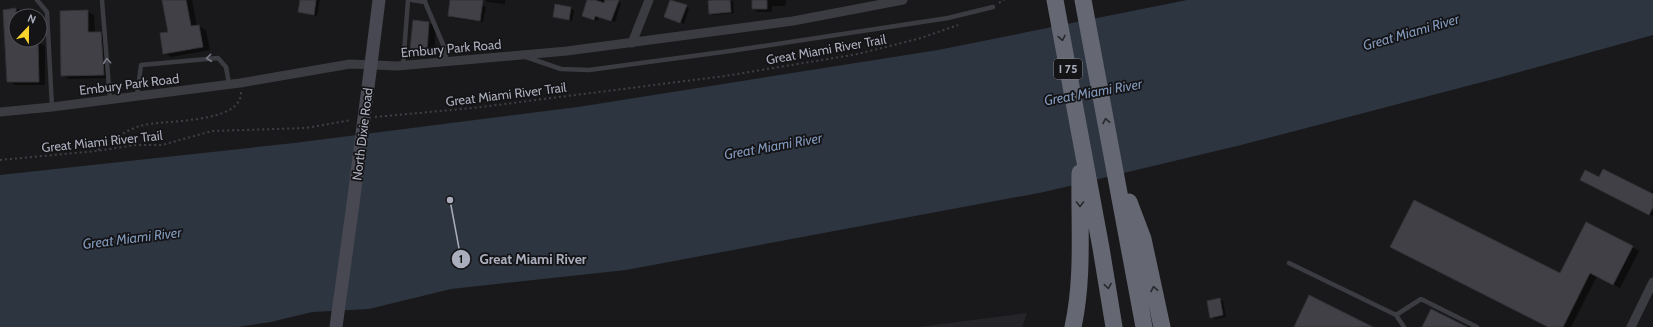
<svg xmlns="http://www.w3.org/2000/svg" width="1653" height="327" viewBox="0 0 1653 327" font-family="Cabin,sans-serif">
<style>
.built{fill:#252428}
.water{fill:#2d3540}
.shadow{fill:#0007}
.building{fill:#404046;stroke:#333237}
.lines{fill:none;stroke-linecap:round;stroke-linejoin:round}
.path{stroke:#3f4047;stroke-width:2;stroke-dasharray:2 3;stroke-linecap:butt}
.service{stroke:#3b3b42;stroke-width:4.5}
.minor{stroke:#3b3b42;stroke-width:9}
.secondary{stroke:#474851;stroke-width:13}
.motorway{stroke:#656772;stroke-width:17}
.secondary-bridge{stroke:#474851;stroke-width:13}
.oneway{stroke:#28282d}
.oneway2{stroke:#787a85}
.labels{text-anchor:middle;stroke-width:3.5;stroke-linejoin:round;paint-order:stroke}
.shield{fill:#141316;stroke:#7d7f8a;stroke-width:1}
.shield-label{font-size:12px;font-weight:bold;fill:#aaadbc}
.street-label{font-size:13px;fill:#aaadbc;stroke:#141316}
.water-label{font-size:14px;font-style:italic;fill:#7f96b8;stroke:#141316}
.leader{fill:none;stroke:#aaadbc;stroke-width:1.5}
.callout-dot{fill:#aaadbc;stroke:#141316;stroke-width:1.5}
.mark-label{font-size:12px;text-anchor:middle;font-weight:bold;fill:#111}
.callout-label{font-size:14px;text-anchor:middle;font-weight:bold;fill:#aaadbc;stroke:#141316;stroke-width:3.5;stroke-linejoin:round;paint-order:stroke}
</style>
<rect width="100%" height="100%" fill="#19191b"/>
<path class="built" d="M1027,313L1022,327H918Z"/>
<path class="water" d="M1187,0H1653V35L1494,79L1237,146L1044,192L626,270L451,289L369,309L312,312L271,322L238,327H0V175L294,143L578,107L938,50Z"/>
<path class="shadow" d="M163,0H192L197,26H199L206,30L210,50L171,57L164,53L169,33Z
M301,0H320L317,16L299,11Z
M451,0L482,5L486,7L483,22L452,18L449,16Z
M485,0H505V4L488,2Z
M588,0H616L621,3L615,22L599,17L598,21L586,17Z
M723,0L733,1L734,13L713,15L710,13Z
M753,0H786L785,6H772V12H758L753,9Z
M556,5L574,10L572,21L554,16Z
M686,6L689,8L684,24L668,18Z
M18,9L25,13V16H16V40H25V42H38L45,46V85H15L8,81L4,11Z
M87,11L94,15L95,33H101L107,37L110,78L69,79L62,75Z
M414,21L429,23L436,27L434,55L418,53L411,50Z
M1599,178L1650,194L1653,188V216L1586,183Z
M1632,247L1639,251L1620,288L1597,276L1571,327H1549L1561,275Z
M1219,299L1223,301L1226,317L1215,319L1211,317Z"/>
<path class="building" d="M162,0H186L191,26L199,25L203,47L163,54L160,33L168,32Z
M300,0H316L314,15L298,12Z
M450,0H483L480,21L448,16Z
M587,0H595L604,3L605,0H619L611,21L595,16L594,20L582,16Z
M670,0L687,5L680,23L664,17Z
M713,0H730L731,12L709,14L708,1Z
M752,0H767V9H752Z
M555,4L571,7L569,20L553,17Z
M16,8V40L18,41H38L39,82H7L3,10Z
M88,10V32H101L104,75L61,76L60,11Z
M413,20L429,22L427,52L410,50Z
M1603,169L1653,194V207L1649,215L1580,180L1585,170L1599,177Z
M1414,200L1560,273L1586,222L1633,246L1613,285L1590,273L1563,327H1548L1390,247Z
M1309,295L1373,327H1294Z
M1220,298L1223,315L1210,318L1207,301Z
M1431,309L1467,327H1422Z"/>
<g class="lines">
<path class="path" d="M999,3L1004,0
M375,117L473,108L725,76L858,54L921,38L958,25
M98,150C111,141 124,131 140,126C162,119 242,125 241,92
M0,160L97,151L135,145H162L212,131L306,128L351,120"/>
<path class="service" d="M37,0L47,12L52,107
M102,0L110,100
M412,0L425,2V0
M425,2L445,49L446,61
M526,57L561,69L589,70L730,51L948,18L993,7
M403,66L408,0
M137,96L141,65L218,58L226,67L229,84
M1289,263L1396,315
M1404,327L1396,315L1421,299L1477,327"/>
<path class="minor" d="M632,43L649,0
M0,112L52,107L240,83L350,64L397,66L567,51L793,21L903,0
M1631,327L1653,282"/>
<path class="secondary" d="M371,64L379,0
M336,327L353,204"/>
<path class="motorway" d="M1055,0L1101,248L1114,327
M1083,0L1144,327
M1129,202L1143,239L1162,327
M1073,327C1084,277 1079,224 1080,173"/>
<path class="secondary-bridge" d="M353,204L371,64"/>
</g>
<defs><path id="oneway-chevron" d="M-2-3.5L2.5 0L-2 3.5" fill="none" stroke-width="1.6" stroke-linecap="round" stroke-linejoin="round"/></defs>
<g class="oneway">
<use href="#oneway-chevron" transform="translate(1062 38) rotate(79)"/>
<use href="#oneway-chevron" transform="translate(1106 121) rotate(-101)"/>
<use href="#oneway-chevron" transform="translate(1080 204) rotate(90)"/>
<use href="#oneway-chevron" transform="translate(1108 286) rotate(81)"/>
<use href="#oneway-chevron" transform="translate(1154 289) rotate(-101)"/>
</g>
<g class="oneway2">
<use href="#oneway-chevron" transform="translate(209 58) rotate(174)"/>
<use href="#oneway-chevron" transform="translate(107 61) rotate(-95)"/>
</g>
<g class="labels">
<rect class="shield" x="1054" y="59" width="28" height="20" rx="3"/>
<g class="shield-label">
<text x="1068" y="73">I 75</text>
</g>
<g class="street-label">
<text transform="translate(451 48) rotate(-5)" y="5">Embury Park Road</text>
<text transform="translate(826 49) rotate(-10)" y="5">Great Miami River Trail</text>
<text transform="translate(129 84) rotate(-7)" y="5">Embury Park Road</text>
<text transform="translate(506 94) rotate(-7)" y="5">Great Miami River Trail</text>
<text transform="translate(362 134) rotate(-83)" y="5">North Dixie Road</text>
<text transform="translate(102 141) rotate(-6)" y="5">Great Miami River Trail</text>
</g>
<g class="water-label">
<text transform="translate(1411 32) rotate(-16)" y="5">Great Miami River</text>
<text transform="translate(1093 92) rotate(-10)" y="5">Great Miami River</text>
<text transform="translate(773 146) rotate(-10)" y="5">Great Miami River</text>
<text transform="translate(132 238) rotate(-7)" y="5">Great Miami River</text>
</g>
</g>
<path class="leader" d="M450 200L461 259"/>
<g class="callout-dot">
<circle cx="450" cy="200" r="4"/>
<circle cx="461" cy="259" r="10"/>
</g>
<g class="mark-label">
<text x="461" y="263">1</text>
</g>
<g class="callout-label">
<text x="533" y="264">Great Miami River</text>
</g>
<g transform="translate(28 28) rotate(22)"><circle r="19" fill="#141316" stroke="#505158"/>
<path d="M0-3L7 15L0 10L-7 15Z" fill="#ffd52d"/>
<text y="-6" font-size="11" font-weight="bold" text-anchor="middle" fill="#aaadbc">N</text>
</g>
</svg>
